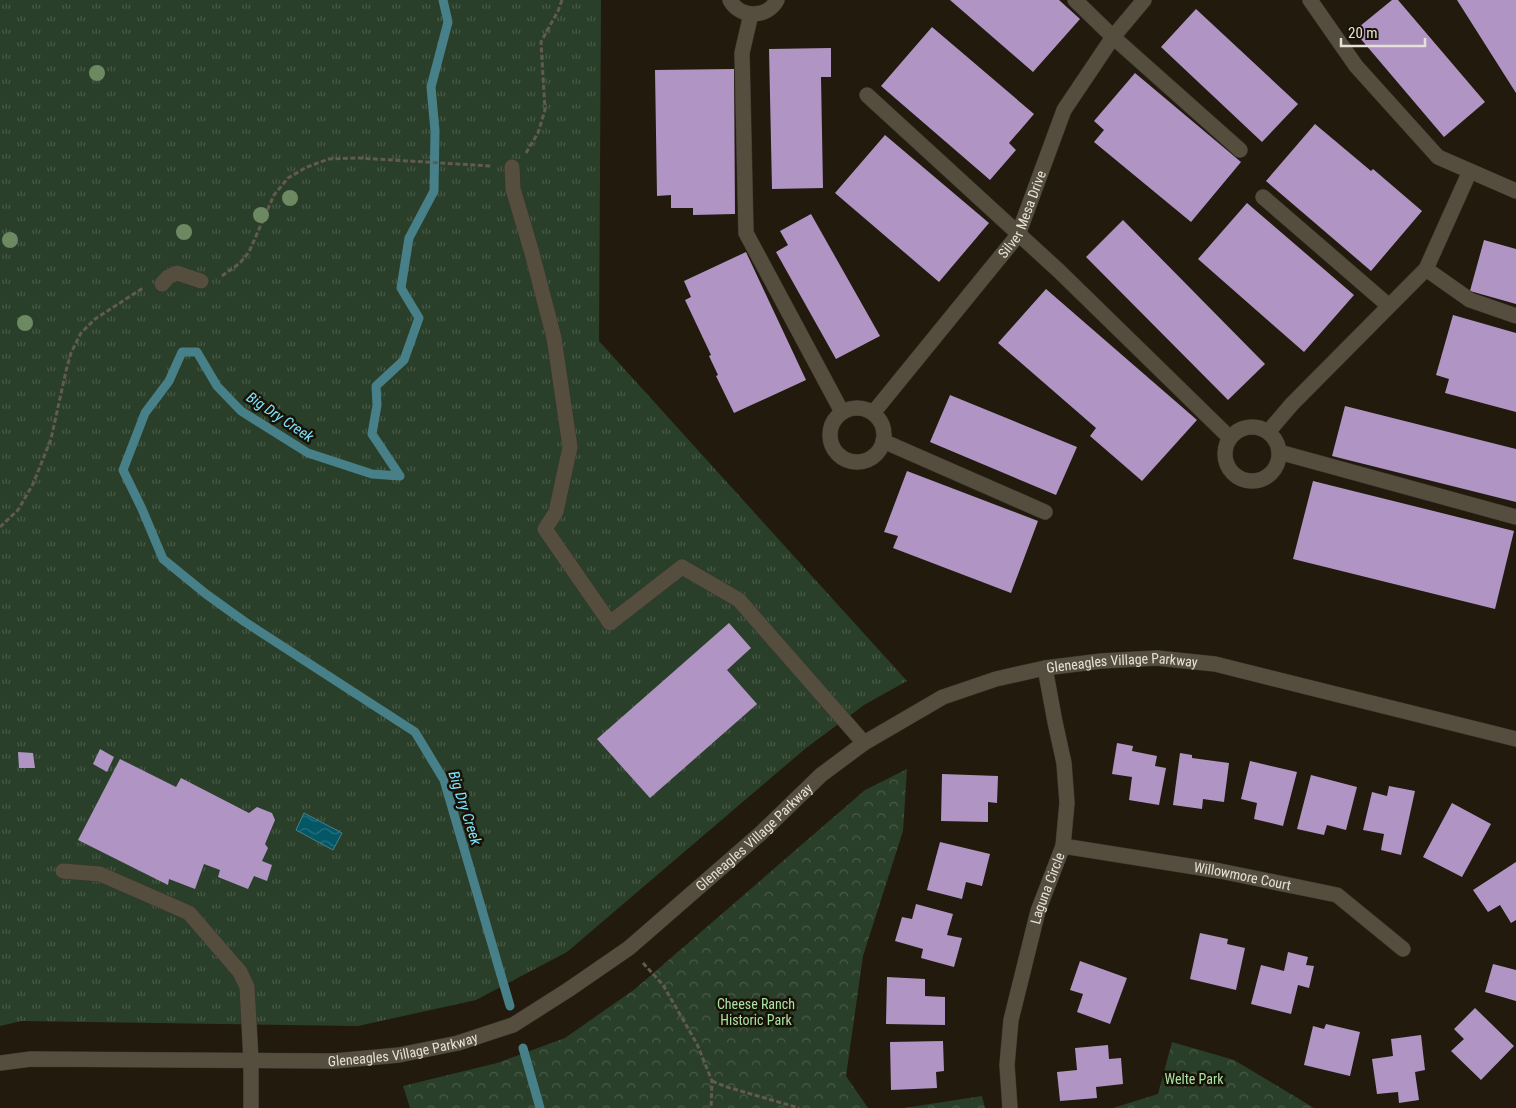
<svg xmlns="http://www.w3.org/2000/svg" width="1516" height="1108" viewBox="0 0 1516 1108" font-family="'Roboto Condensed',sans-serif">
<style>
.grass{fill:url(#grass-tufts)}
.park{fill:url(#park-crowns)}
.water{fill:url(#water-waves);stroke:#488089}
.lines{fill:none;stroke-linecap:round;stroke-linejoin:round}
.stream{stroke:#488089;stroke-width:9}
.building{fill:#b095c4}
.minor-casing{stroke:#3a3530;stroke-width:16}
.path{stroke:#615b4f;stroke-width:3;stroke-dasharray:5 2.5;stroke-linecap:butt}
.minor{stroke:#554d3e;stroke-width:15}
.tree{fill:#6c8961}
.labels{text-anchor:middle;stroke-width:5;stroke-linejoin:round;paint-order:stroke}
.street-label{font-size:14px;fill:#e5e1d8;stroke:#181105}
.park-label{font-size:14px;fill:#a9e3a5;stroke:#181105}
.water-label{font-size:15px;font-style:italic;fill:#7ce4fe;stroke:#181105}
</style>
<defs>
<pattern id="grass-tufts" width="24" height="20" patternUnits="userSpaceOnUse" patternTransform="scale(1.25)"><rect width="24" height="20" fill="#2a3f29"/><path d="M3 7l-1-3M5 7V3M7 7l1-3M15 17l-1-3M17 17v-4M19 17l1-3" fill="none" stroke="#495a47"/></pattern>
<pattern id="park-crowns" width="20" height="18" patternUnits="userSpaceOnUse" patternTransform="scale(1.25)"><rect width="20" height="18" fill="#2a3f29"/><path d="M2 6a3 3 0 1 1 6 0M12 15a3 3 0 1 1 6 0" fill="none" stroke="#495a47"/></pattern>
<pattern id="water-waves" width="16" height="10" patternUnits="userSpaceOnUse" patternTransform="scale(1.25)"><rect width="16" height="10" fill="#045767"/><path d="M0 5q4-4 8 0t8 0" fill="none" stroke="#286f7c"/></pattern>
</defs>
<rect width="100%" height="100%" fill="#211a0d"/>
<path class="grass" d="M0,0H601L599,341L907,681L864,705L806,748L567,952L476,1000L358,1026L21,1021L0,1026Z"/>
<path class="park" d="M907,769L903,831L863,956L846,1076L868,1108H410L403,1086L497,1063L565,1038L635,989L865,790Z
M1172,1042L1234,1060L1314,1108H1113L1158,1094Z
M982,1096L985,1108H904Z"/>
<path class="water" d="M304,813L342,833L333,850L296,830Z"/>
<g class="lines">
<path class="stream" d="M443,0L448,22L431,87L435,131L434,191L409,238L401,288L419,318L404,360L376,386L377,405L372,434L400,476L372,474L308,453L241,411L217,386L197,352H182L169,381L145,413L123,470L142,509L163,559L206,594L245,622L415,732L444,780L510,1006
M523,1048L540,1108"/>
</g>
<path class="building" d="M950,0H1059L1080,19L1033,72Z
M1392,0H1398L1485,102L1444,137L1354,31Z
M1457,0H1516V93Z
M1196,9L1298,104L1262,142L1161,47Z
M932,27L1034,114L1009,143L1016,150L990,180L881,86Z
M831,48V77H821L823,188L772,189L769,49Z
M734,69L735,214L693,215V208H671V195L657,196L655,70Z
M1135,73L1241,162L1191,222L1094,142L1104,130L1094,121Z
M1315,124L1371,171L1373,169L1422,211L1371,271L1266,181Z
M885,135L989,223L939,282L835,193Z
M1247,203L1354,295L1304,352L1198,259Z
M811,214L880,336L836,359L776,252L788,245L780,231Z
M1123,220L1265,364L1228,400L1086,257Z
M1484,240L1516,249V304L1470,291Z
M746,252L806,380L734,413L716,376L718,375L709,356L711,355L685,300L691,297L684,281Z
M1046,289L1197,420L1142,481L1090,436L1096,428L998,343Z
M1453,315L1516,333V412L1445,393L1449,379L1436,375Z
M950,395L1077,447L1056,495L930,442Z
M1345,406L1516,449V502L1332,456Z
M907,471L1038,521L1011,593L893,548L898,536L884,532Z
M1313,481L1514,531L1495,609L1293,559Z
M729,623L751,648L727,670L757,704L650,798L597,739Z
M1117,743L1133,746L1132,751L1157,756L1155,766L1166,768L1159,805L1129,800L1132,777L1112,774Z
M100,749L114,757L107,772L93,764Z
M18,752L33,753L35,768H19Z
M1180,753L1192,755V758L1229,763L1224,802L1203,799L1202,809L1173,805Z
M120,759L176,787L181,778L249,813L257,807L272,813L275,820L265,844L268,848L262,861L272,865L267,881L254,876L248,889L218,877L220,870L204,864L195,889L169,879L168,885L78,840Z
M1250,761L1297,772L1283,826L1254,819L1257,803L1241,799Z
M942,774L998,776L997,803L988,802V822L941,821Z
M1311,775L1357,787L1346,830L1327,825L1324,835L1297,829Z
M1389,786L1415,791L1401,855L1381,850L1384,834L1363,830L1372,792L1387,796Z
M1452,803L1491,824L1462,877L1423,857Z
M940,842L990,854L982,886L966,882L962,899L927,890Z
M1516,862V920L1511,923L1500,905L1488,912L1473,890Z
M916,904L953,914L947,935L962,938L954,967L921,958L923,949L895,941L902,917L912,919Z
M1200,933L1228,939L1227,944L1245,948L1236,990L1190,979Z
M1288,952L1308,957L1306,965L1314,966L1309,988L1298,985L1291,1014L1251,1004L1261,965L1284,971Z
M1080,961L1127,978L1110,1024L1077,1012L1083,994L1070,990Z
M1493,964L1516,970V1001L1485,992Z
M887,977L925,979V996L945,997V1025L886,1024Z
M1475,1008L1514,1046L1481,1080L1451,1051L1464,1039L1454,1029Z
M1326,1024L1360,1032L1350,1076L1304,1065L1313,1026L1324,1029Z
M1421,1035L1425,1070L1415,1072L1419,1100L1399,1103L1398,1092L1377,1094L1372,1059L1393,1056L1391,1039Z
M943,1041L944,1071L936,1072L937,1088L891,1090L890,1042Z
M1108,1045L1109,1059L1121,1058L1123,1084L1096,1087L1097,1098L1060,1101L1057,1072L1077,1070L1075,1048Z"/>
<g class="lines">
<defs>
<g id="minor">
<path d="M730,0C740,19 768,18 777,0"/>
<path d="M1075,0L1113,37L1240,150"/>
<path d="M1310,0L1356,66L1438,157L1516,191"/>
<path d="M751,14L742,53L746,233L842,412"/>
<path d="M867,95L1059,271L1230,438"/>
<path d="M512,167L513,189L532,253L554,338L570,447L556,512L545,529L610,623L682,567L739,600L864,743"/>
<path d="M1263,197L1389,306"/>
<path d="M1426,269L1470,300L1516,316"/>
<path d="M162,284L168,277L177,273L201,281"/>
<circle cx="857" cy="435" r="27"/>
<path id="s1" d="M873,413L1018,235L1064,110L1113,37L1144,0"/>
<circle cx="1252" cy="454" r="27"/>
<path d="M1268,432L1292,404L1426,269L1470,171"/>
<path d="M883,441L1045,512"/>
<path d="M1279,452L1516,517"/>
<path id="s2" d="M1063,846L1220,871L1337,895L1403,949"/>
<path d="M63,871L100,874L189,913L240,972L247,987L251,1060V1108"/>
<path id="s3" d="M0,1063L31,1059L334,1061L399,1055L458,1043L513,1025L568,990L629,948L760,834L821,775L864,743L943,697L996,679L1045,668L1101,661L1157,658L1215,664L1516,739"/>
<path id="s4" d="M1010,1108L1007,1065L1011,1020L1038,911L1063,846L1067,803L1064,763L1055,722L1045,668"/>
</g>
</defs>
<use href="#minor" class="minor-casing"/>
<path class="path" d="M526,153L538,133L545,110L541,42L558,11L562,0
M222,276L240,263L249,252L274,195L288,178L307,167L329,159L359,158L491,166
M0,527L18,510L33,484L51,439L66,371L71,353L81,333L95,319L143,288
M643,963L663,985L697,1044L712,1081L711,1108
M712,1081L727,1087L799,1108"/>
<use href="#minor" class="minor"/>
</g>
<g class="tree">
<circle cx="97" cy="73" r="8"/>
<circle cx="290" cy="198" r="8"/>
<circle cx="261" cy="215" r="8"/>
<circle cx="184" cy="232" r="8"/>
<circle cx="10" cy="240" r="8"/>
<circle cx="25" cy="323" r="8"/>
</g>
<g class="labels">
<g class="street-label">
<text dy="5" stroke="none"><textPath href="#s1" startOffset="250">Silver Mesa Drive</textPath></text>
<text dy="5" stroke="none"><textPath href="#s3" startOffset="1244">Gleneagles Village Parkway</textPath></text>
<text dy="5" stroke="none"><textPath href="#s3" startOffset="824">Gleneagles Village Parkway</textPath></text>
<text dy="5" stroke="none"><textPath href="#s2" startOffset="182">Willowmore Court</textPath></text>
<text dy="5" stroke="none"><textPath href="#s4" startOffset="225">Laguna Circle</textPath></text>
<text dy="5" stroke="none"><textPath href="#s3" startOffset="404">Gleneagles Village Parkway</textPath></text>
</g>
<g class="park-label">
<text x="756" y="1009">Cheese Ranch<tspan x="756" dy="16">Historic Park</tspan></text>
<text x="1194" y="1084">Welte Park</text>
</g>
<g class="water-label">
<text transform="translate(280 417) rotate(34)" y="5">Big Dry Creek</text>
<text transform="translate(465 808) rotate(72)" y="5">Big Dry Creek</text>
</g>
</g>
<path d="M1341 38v8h84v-8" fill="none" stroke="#e5e1d8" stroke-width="2.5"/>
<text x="1348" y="38" font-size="15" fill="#e5e1d8" stroke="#181105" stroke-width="4" paint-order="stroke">20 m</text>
</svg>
